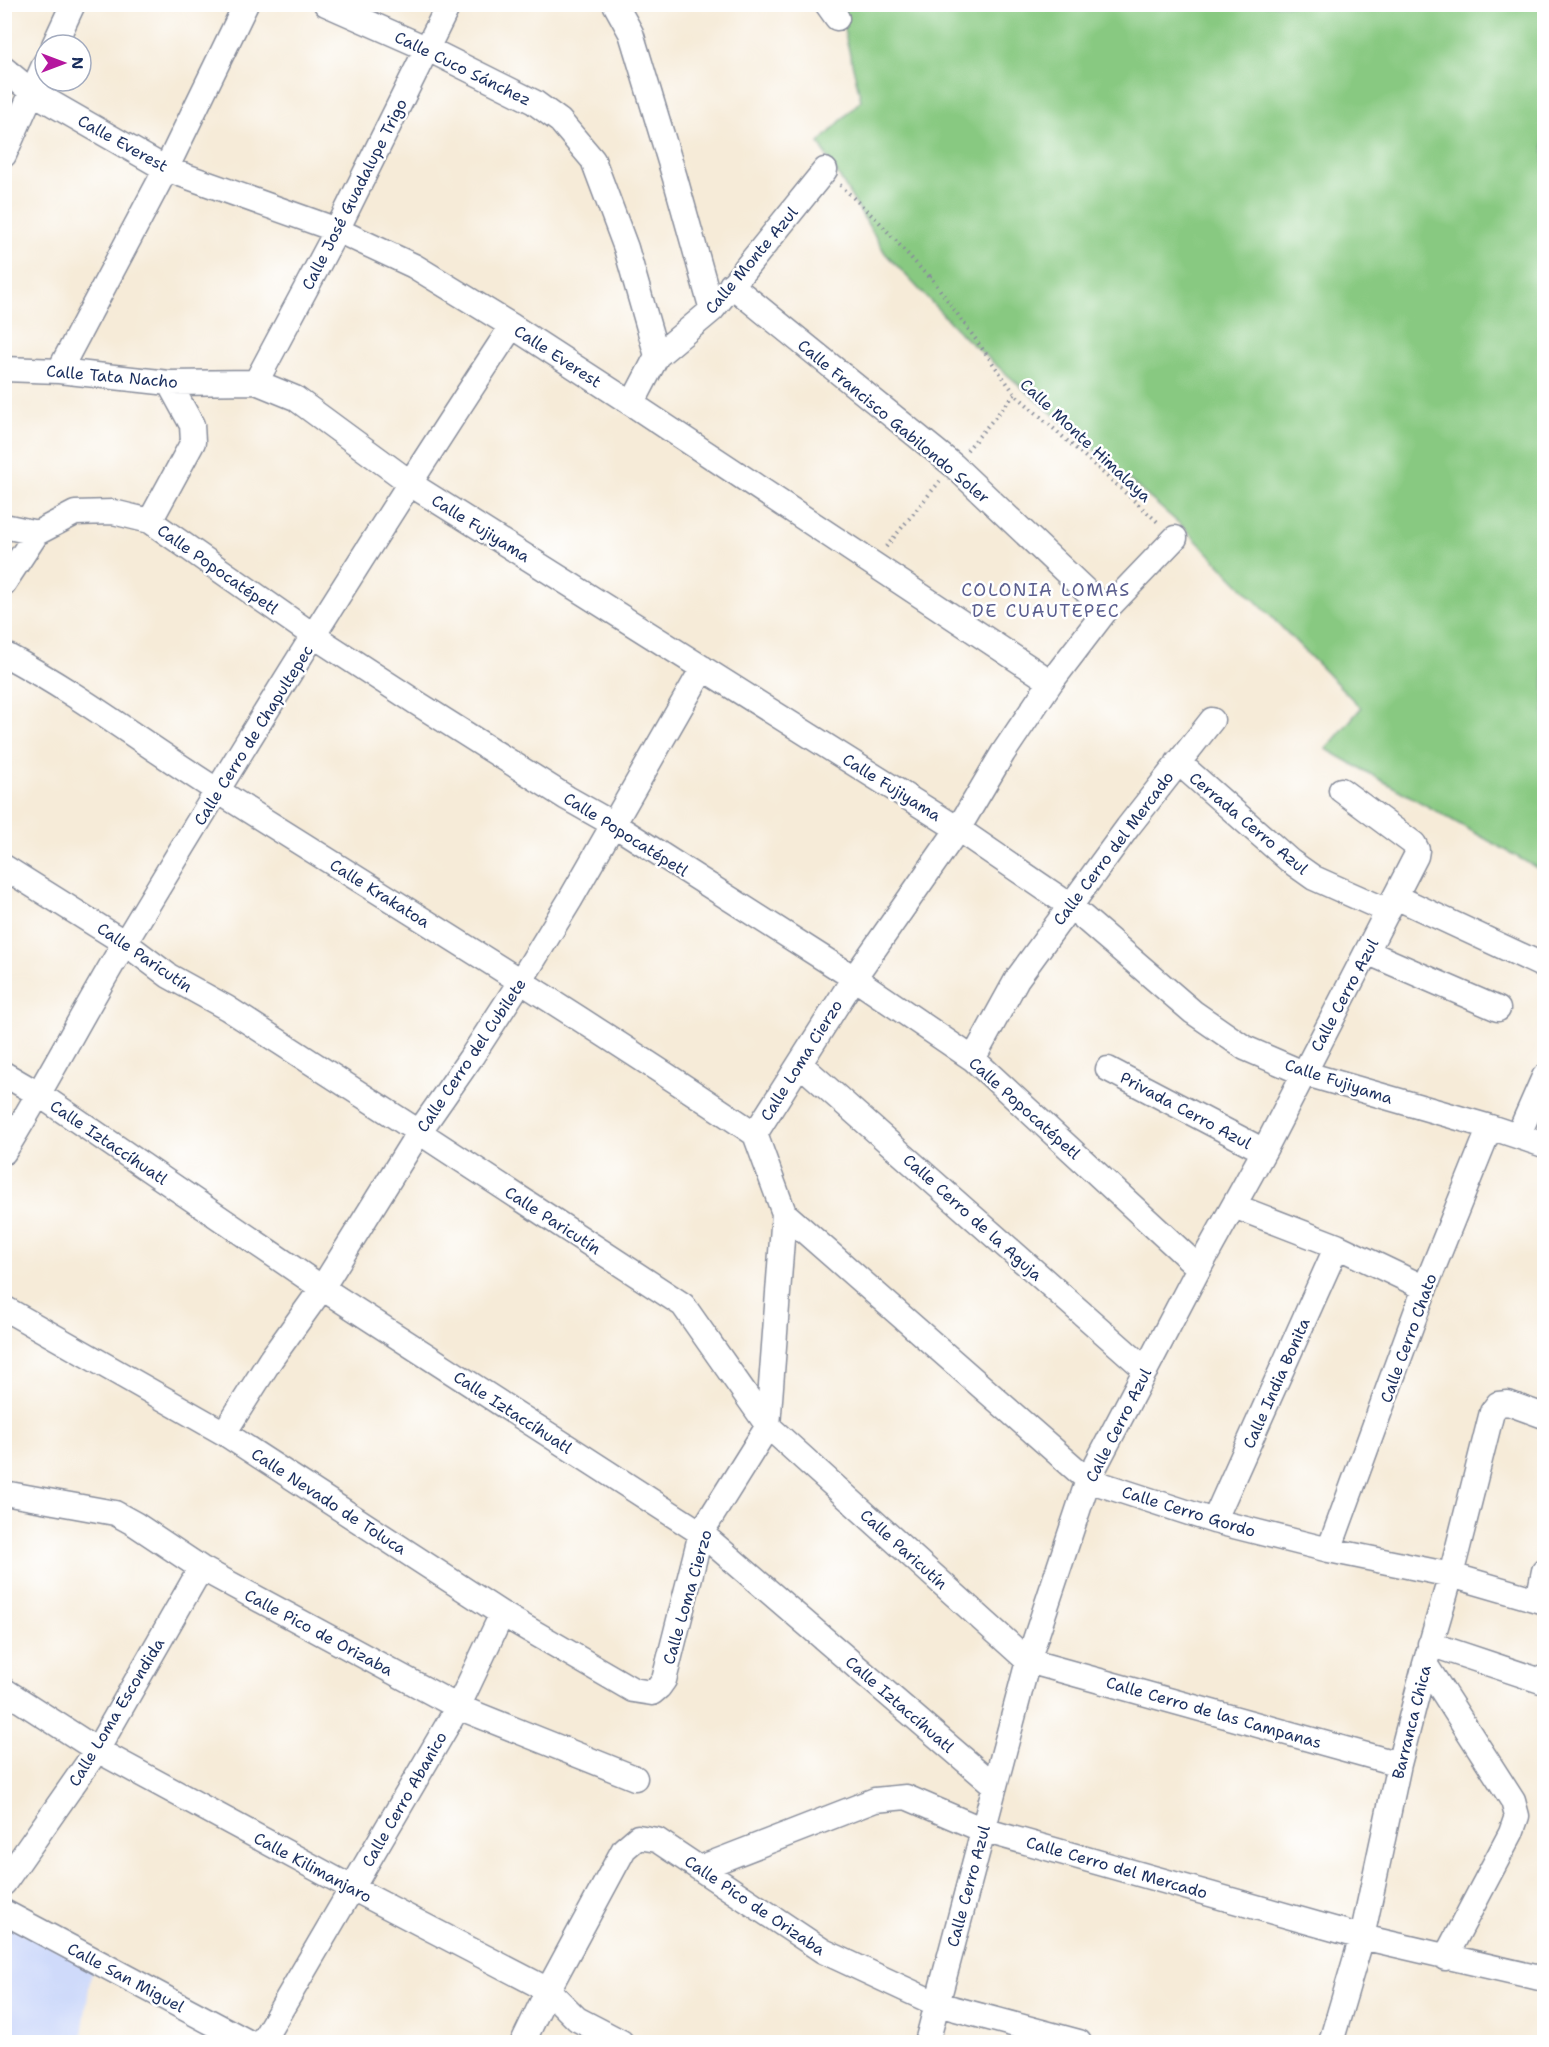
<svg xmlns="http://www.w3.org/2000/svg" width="1549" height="2047" viewBox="0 0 1549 2047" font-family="'Shantell Sans',sans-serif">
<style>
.built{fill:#cfdafa}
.green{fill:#88c981;stroke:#527c70;stroke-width:1.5}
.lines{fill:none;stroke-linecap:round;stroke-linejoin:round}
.minor-casing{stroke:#888d9b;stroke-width:27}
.path{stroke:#888d9b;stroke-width:4;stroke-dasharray:1.5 4.5;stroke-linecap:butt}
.minor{stroke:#fff;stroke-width:24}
.labels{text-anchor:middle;stroke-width:5;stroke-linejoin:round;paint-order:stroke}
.street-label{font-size:16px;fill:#1b2f5e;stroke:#fff}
.neighbourhood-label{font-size:18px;letter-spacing:1.5px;fill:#5b5f8f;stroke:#fff}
</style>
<rect width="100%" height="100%" fill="#fff"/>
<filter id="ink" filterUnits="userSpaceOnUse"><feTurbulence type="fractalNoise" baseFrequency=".0167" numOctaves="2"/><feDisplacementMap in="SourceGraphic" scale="12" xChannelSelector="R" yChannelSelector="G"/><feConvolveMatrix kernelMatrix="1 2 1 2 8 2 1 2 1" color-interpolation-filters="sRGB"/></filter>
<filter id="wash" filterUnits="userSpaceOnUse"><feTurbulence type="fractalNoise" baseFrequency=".008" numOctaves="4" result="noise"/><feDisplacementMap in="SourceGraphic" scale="24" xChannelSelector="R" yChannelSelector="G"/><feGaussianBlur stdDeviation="1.35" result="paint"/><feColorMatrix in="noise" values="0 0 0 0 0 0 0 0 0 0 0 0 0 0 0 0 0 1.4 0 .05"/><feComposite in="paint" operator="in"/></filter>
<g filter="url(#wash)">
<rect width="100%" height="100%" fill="#f6ebd8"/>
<path class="built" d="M4,1923L92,1967L81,2042H5Z"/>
<path class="green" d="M838,5H1544V872L1326,749L1361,708L1182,526L965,338L885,253L819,143L861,100Z"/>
</g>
<g filter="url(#ink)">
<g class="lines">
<defs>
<path id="minor" d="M326,4L428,49L534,102L560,121L593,160L626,248L657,356
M615,4L631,33L675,178L712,310
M827,4L837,18
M54,45L73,4
M4,69L32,92L166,169L337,230L414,266L512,326L632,404L1051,682
M4,155L45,63
M731,285L953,465L1106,610
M4,369L59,371L169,383L256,382L295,398L420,490L958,829L1069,905L1193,1012L1245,1048L1303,1073L1490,1127L1544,1145
M59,371L166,169L246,4
M256,382L337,230L449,4
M632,404L657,356L712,310L825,170
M150,521L193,442L192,425L169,383
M4,526L37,533L75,513L113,512L150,521L314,636L417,703L567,798L613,824L854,978L973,1059L1199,1268
M4,583L37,533
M4,654C83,696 153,751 229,798C405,909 583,1018 755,1134
M1178,762L1290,861L1314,878L1388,911
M4,867L125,943L169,976L227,1008L419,1132L683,1305L768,1426L1028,1661L1399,1764
M1396,897L1544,966
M1367,952L1498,1009
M973,1059L1017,979L1128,827L1212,720
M800,1064L1146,1370
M1108,1069L1264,1151
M4,1074L40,1095L322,1288L701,1533L995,1786
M1518,1136L1544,1077
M4,1152C47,1083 84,1010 126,941C251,733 379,528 512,326
M1234,1206L1337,1246L1425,1288
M784,1213L1088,1480L1214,1521L1329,1550L1451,1575L1544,1602
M4,1308L224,1433L502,1614L633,1690L652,1693L659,1687L664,1680L701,1533L768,1426L784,1213L755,1134L854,978L958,829L1003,753L1051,682L1106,610L1175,538
M224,1433L271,1359L322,1288L419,1132L472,1056L520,982L570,900L703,668
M4,1493L115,1513L135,1524L201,1568L458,1707L635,1778
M1214,1521L1337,1246
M1329,1550L1425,1288L1490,1127
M1538,1600L1544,1571
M1430,1644L1544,1682
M1425,1664L1513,1801L1517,1816L1511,1833L1445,1958
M4,1690L97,1750L352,1888L548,1990L577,2019L621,2042
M700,1868L875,1800L906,1797L983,1830L1362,1937L1544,1979
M4,1883L97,1750L201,1568
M4,1912L248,2042
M262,2042L458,1707L502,1614
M523,2042L548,1990L624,1849L638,1837L657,1840L823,1951L937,2004L1079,2042
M927,2042L1028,1661L1088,1480L1199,1268L1264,1151L1416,856L1417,850L1414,844L1341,790
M1331,2042L1362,1937L1399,1764L1425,1664L1451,1575L1492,1412L1498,1404L1508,1403L1544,1416"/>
</defs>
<use href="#minor" class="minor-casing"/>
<path class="path" d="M840,185L880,223L930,279V276L1015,394L1160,524
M967,450L1015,394
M886,547L940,481"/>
<use href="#minor" class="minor"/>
</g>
</g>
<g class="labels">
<g class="street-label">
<text transform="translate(463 68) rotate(26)" y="6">Calle Cuco Sánchez</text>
<text transform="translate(123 143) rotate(29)" y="6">Calle Everest</text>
<text transform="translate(354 194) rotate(-63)" y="6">Calle José Guadalupe Trigo</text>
<text transform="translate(751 260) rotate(-50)" y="6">Calle Monte Azul</text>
<text transform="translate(558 356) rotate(33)" y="6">Calle Everest</text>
<text transform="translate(112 376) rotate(5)" y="6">Calle Tata Nacho</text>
<text transform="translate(894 421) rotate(40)" y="6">Calle Francisco Gabilondo Soler</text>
<text transform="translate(1086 440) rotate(43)" y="6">Calle Monte Himalaya</text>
<text transform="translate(481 528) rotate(32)" y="6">Calle Fujiyama</text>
<text transform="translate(218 569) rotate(35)" y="6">Calle Popocatépetl</text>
<text transform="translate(253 735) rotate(-58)" y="6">Calle Cerro de Chapultepec</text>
<text transform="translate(892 787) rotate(32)" y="6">Calle Fujiyama</text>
<text transform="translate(1249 823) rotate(40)" y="6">Cerrada Cerro Azul</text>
<text transform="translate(626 834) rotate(32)" y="6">Calle Popocatépetl</text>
<text transform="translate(1113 848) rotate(-53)" y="6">Calle Cerro del Mercado</text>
<text transform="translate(380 893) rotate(32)" y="6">Calle Krakatoa</text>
<text transform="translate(145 957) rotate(34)" y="6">Calle Paricutín</text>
<text transform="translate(1344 995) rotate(-62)" y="6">Calle Cerro Azul</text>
<text transform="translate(471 1055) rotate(-56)" y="6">Calle Cerro del Cubilete</text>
<text transform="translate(801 1060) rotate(-58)" y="6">Calle Loma Cierzo</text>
<text transform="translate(1339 1081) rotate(18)" y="6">Calle Fujiyama</text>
<text transform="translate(1025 1108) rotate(42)" y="6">Calle Popocatépetl</text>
<text transform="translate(1186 1110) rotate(28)" y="6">Privada Cerro Azul</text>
<text transform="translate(109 1142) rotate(34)" y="6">Calle Iztaccíhuatl</text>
<text transform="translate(973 1217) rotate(42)" y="6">Calle Cerro de la Aguja</text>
<text transform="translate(553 1220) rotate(33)" y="6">Calle Paricutín</text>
<text transform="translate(1408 1338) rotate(-70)" y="6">Calle Cerro Chato</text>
<text transform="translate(1276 1383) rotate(-66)" y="6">Calle India Bonita</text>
<text transform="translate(513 1412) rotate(33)" y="6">Calle Iztaccíhuatl</text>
<text transform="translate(1118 1425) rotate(-63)" y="6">Calle Cerro Azul</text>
<text transform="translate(329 1501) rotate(33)" y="6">Calle Nevado de Toluca</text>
<text transform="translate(1189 1511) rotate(17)" y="6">Calle Cerro Gordo</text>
<text transform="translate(904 1549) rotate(42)" y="6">Calle Paricutín</text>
<text transform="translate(687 1597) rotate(-74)" y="6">Calle Loma Cierzo</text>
<text transform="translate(319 1632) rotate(28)" y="6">Calle Pico de Orizaba</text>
<text transform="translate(900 1704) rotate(41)" y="6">Calle Iztaccíhuatl</text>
<text transform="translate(116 1712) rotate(-59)" y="6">Calle Loma Escondida</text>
<text transform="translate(1214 1712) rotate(16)" y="6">Calle Cerro de las Campanas</text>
<text transform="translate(1411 1722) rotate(-76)" y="6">Barranca Chica</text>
<text transform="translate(404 1799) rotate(-60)" y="6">Calle Cerro Abanico</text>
<text transform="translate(313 1867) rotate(28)" y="6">Calle Kilimanjaro</text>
<text transform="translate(1117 1867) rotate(16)" y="6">Calle Cerro del Mercado</text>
<text transform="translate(968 1886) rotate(-75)" y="6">Calle Cerro Azul</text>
<text transform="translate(755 1905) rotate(34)" y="6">Calle Pico de Orizaba</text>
<text transform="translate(126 1977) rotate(28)" y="6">Calle San Miguel</text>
</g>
<g class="neighbourhood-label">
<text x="1046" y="596">COLONIA LOMAS<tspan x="1046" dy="21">DE CUAUTEPEC</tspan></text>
</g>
</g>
<rect width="1549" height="2047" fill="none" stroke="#fff" stroke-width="24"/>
<g transform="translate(63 63) rotate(90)"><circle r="28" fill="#ffffff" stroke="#a4acbf" stroke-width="1.5"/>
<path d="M0-4.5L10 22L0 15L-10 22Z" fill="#b5179e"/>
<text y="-9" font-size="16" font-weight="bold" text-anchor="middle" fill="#1b2f5e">N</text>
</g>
</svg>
